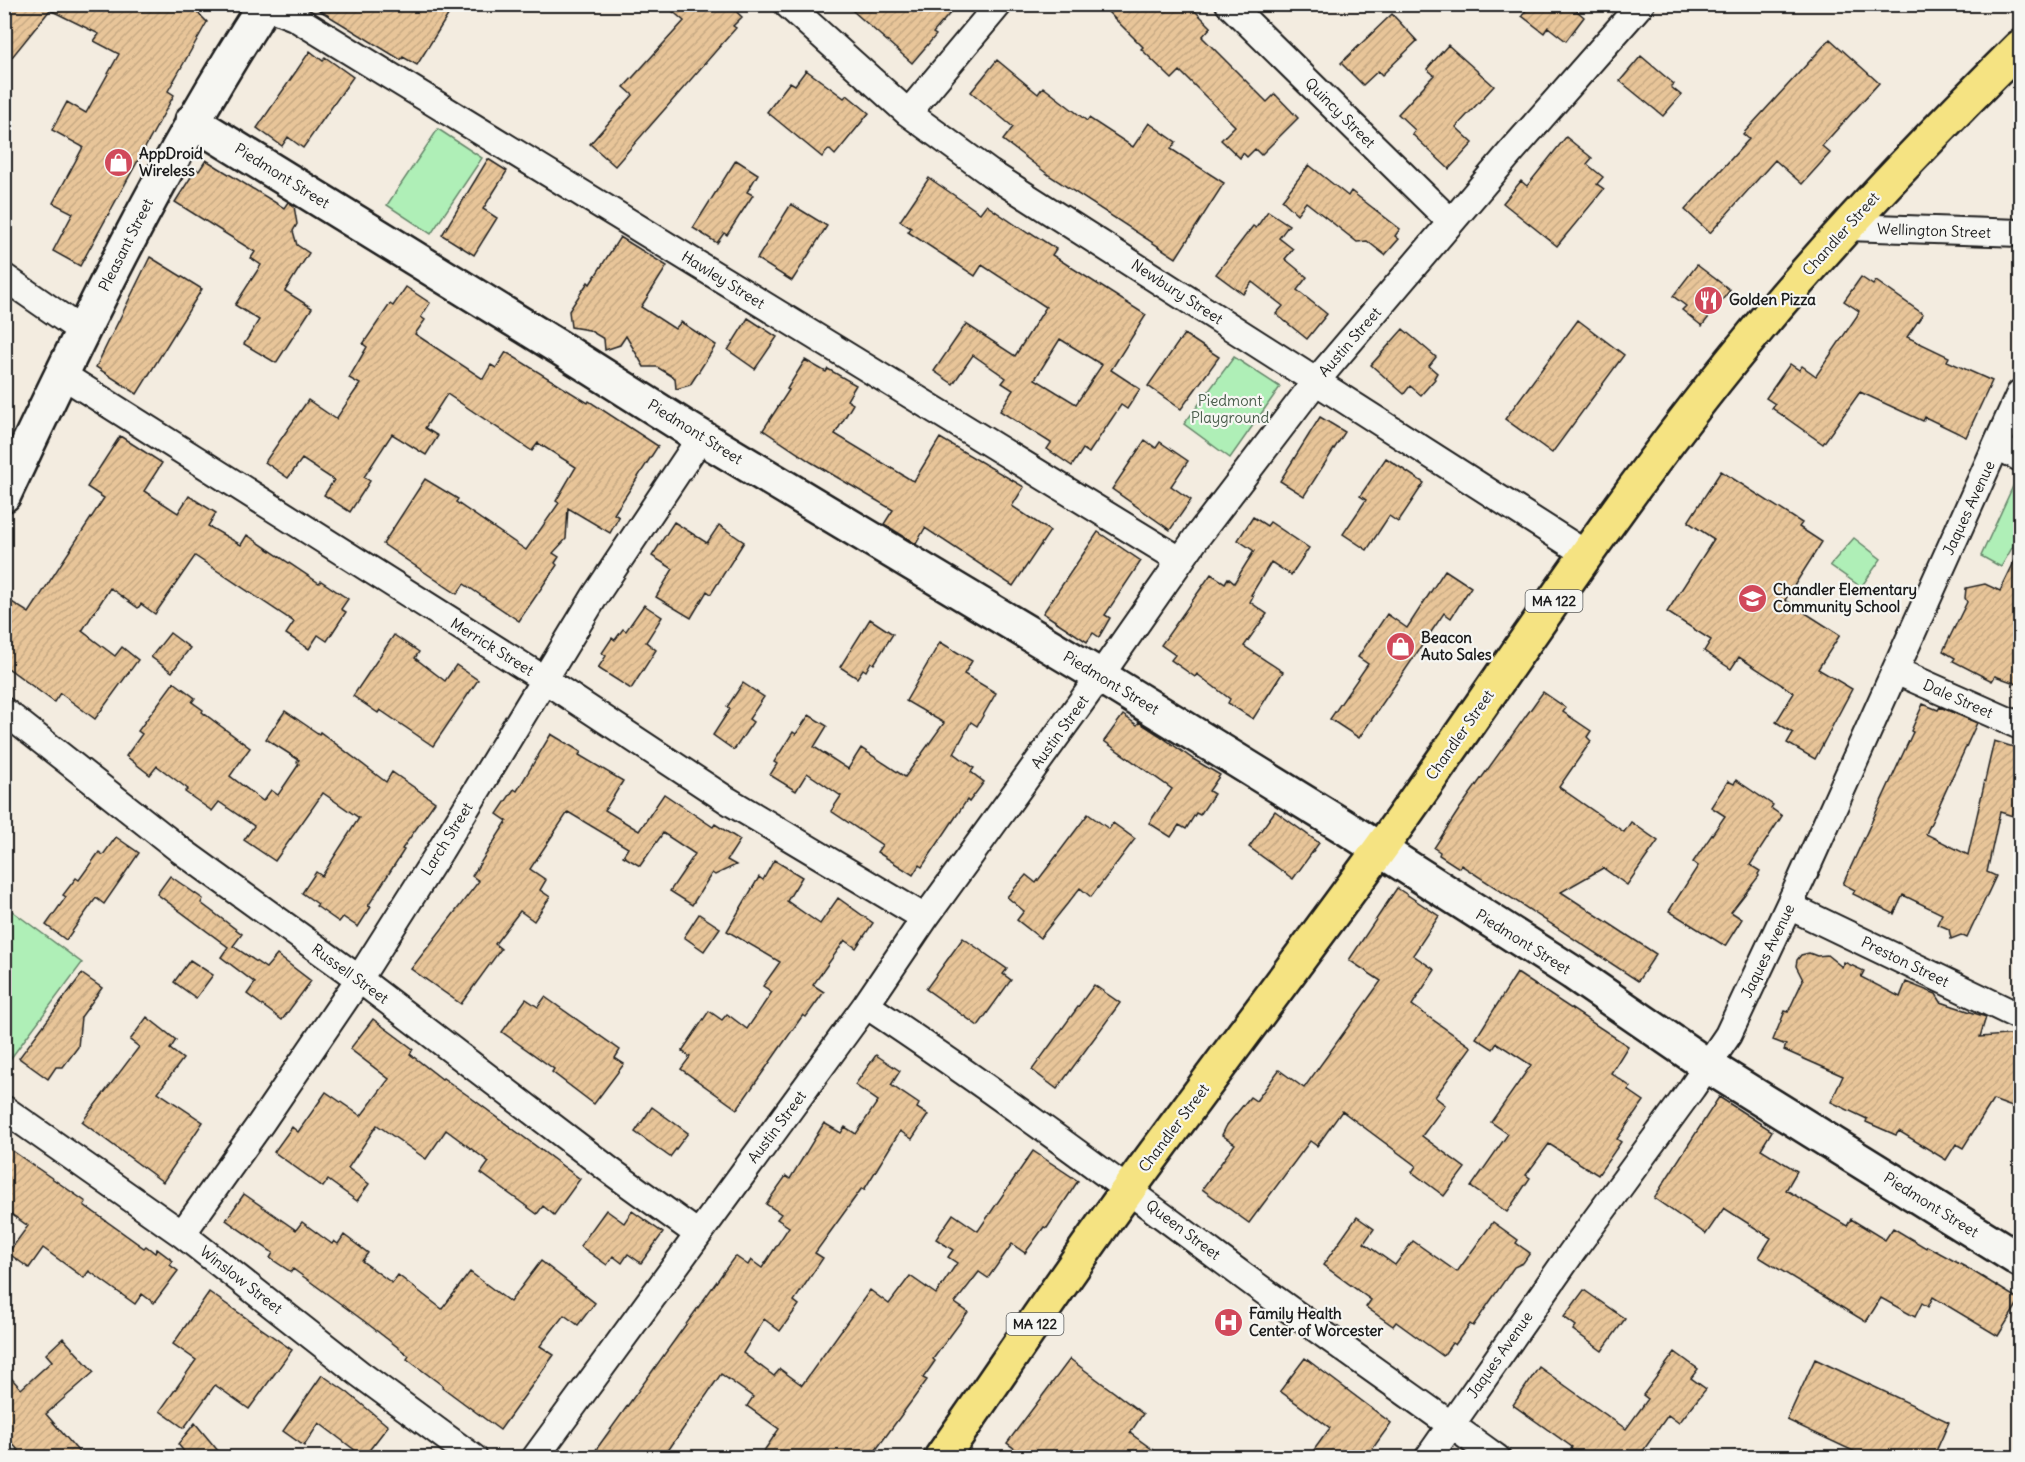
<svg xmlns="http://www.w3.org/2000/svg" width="2025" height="1462" viewBox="0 0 2025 1462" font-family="Delius,sans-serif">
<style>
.green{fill:#afefb7;stroke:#66866a;stroke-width:1.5}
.building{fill:url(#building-hatch);stroke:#1c1c1c;stroke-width:1.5;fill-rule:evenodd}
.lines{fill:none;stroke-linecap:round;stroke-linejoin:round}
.street-casing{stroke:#1c1c1c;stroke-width:30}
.secondary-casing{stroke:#1c1c1c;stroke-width:38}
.primary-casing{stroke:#1c1c1c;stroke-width:38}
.street{stroke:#f6f6f2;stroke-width:26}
.secondary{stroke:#f6f6f2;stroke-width:33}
.primary{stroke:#f5e382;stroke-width:33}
.labels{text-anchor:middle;stroke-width:4.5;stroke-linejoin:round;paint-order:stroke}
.shield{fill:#f6f6f2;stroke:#5d5d5c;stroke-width:1.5}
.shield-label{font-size:14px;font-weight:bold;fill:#1c1c1c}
.street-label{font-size:15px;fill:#1c1c1c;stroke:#f6f6f2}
.poi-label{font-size:15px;font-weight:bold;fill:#1c1c1c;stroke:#f6f6f2;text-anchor:start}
.park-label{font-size:15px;fill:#485b4a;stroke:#f6f6f2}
</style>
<defs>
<pattern id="building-hatch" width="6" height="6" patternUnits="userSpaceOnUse" patternTransform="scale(1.5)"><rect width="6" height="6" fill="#e8c599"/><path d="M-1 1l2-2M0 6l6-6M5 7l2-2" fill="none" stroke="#c6a983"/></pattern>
</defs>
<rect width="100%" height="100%" fill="#f3ece0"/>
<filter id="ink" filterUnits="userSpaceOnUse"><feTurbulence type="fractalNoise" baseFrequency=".0167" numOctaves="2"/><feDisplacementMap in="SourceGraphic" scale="12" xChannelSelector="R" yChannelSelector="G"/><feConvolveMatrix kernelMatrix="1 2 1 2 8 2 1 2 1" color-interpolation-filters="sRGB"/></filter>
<g filter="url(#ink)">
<path class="green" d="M438,129L482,158L431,234L387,205Z
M1234,357L1280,387L1230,458L1184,424Z
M2014,484L2020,487V534L2001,567L1981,556Z
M1854,538L1881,559L1861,587L1830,565Z
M4,905L82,963L5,1066H4Z"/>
<path class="building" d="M16,4H189L207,22L168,91L174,95L80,266L53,251L73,213L53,203L83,147L52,130L67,102L86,113L119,54L94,41L99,34L50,10L4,67V18Z
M309,4H455L417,65L403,57L401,60Z
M664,4H728L742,17L733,26L736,28L615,166L590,144L633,95L624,87L684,21Z
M845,4H958L933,33L936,35L912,63Z
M1100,4H1188L1211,27L1202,37L1267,102L1275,94L1298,118L1261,155L1255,149L1247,157L1243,153L1240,158L1221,140L1235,126L1180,71L1172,79L1141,49L1143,47Z
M1530,4H1569L1584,17L1566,41L1548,27L1544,33L1522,16Z
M1392,14L1417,41L1382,75L1378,71L1363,85L1341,63Z
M1830,39L1879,83L1822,146L1830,153L1802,184L1775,160L1710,233L1685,210L1749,139L1743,134Z
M1448,45L1494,86L1456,127L1473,143L1449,169L1412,134L1415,130L1398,114L1434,75L1427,69Z
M310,51L323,61L325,57L353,77L303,148L288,137L282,146L257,128Z
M1641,56L1674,84L1671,87L1681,95L1663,116L1620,81Z
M997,60L1038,94L1043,87L1087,121L1089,118L1133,147L1149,123L1176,142L1171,149L1224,183L1176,258L1050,176L1003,140L1013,127L971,92Z
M806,70L844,98L847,95L869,113L835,155L829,149L822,157L767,112L790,82L795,85Z
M1566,137L1592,158L1587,164L1603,177L1597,184L1604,189L1557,246L1503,203L1521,181L1527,186Z
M488,159L507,171L483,209L497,218L474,255L442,235Z
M206,160L284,208L288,202L294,206L297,224L293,231L297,245L309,253L285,291L312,308L276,363L244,344L259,320L235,305L261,265L251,258L255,252L175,202L196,169L199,171Z
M736,160L758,174L747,192L753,195L727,235L724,233L717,243L693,228Z
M1309,165L1348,196L1351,191L1400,229L1395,236L1399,239L1385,255L1367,241L1357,242L1306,202L1297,214L1282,200Z
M929,178L980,213L986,205L1029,234L1030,232L1056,249L1052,255L1146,315L1111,370L1140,389L1127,409L1121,405L1089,453L1083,449L1072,466L1047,449L1051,443L1000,411L1013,390L1002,383L1006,378L973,355L953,384L934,371L966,324L1015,356L1046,307L982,265L975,276L908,232L911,228L900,221ZM1060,339L1102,365L1076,404L1035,379Z
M791,204L827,226L792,281L757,259Z
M1268,211L1289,225L1279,238L1293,249L1285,259L1307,277L1297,290L1327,314L1307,339L1276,314L1283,306L1252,282L1243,294L1216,274L1253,226L1256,228Z
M620,237L667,266L641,307L675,329L681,322L716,345L690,385L676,389L675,378L657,367H644L626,336L620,345L605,350L604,339L589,330L571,327L569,311L588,282L590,284Z
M150,257L202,289L137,394L96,367Z
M1697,265L1730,290L1702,326L1682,310L1686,306L1673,296Z
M1861,277L1873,285L1876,281L1923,314L1907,337L1949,357L1947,361L1992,381L1966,437L1925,417L1923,421L1860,392L1823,444L1772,408L1775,404L1766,398L1790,364L1799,370L1802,366L1816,376L1857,316L1859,311L1844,301Z
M406,287L430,303L421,317L425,320L415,334L483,379L491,365L496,368L506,352L588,403L589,401L658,446L614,514L619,517L610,533L568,508L566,539L553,553L559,557L555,563L557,565L519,621L464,584L457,594L383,544L425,479L458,499L456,502L526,550L559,503L556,501L576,467L538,443L532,451L447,394L425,428L438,436L426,455L392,434L364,477L370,481L350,512L324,495L334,480L302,459L288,478L265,462L308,400L336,419L360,384L349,378L367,347L363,344L390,304L393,306Z
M748,318L777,337L755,369L728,350Z
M1578,320L1624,355L1552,453L1505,419Z
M1403,329L1436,357L1429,366L1437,373L1434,378L1435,379L1421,395L1410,386L1404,394L1371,365Z
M1184,334L1219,357L1181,409L1148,386Z
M805,360L826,372L828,369L856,385L847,400L853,404L835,434L911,480L914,481L940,438L1024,487L1012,506L1050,531L1013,586L925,528L916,544L884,524L893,510L811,462L763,430L789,390L787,389Z
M1320,417L1345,432L1304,496L1280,481Z
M120,436L162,463L144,491L178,513L189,496L216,513L208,526L241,545L247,535L319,583L321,581L348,599L341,609L346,612L327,641L318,635L309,649L286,634L294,622L195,556L155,614L141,604L138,608L110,588L82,631L115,656L122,647L138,660L95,719L60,693L54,702L4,665V597L29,613L104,498L87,487Z
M1145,440L1156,448L1160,442L1188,461L1171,486L1191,500L1170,530L1112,489Z
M1386,458L1424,483L1398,522L1389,516L1367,550L1343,534L1366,500L1360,496Z
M1721,471L1802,523L1799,527L1822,542L1785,600L1840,635L1818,669L1852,689L1815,759L1787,743L1793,733L1776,722L1794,693L1739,657L1731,669L1704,651L1711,640L1667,612L1714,539L1688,522Z
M1253,517L1267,526L1270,522L1309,548L1291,575L1271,562L1251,595L1253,596L1250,602L1267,614L1244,646L1283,672L1253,719L1228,703L1230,699L1197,674L1195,677L1171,660L1175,655L1161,645L1211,574L1225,583L1228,578L1234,583L1254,551L1238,540Z
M674,522L707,543L719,525L744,542L711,594L707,591L691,618L656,597L673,569L652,556Z
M1098,532L1141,561L1105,615L1110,618L1099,637L1093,633L1087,642L1043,613Z
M2020,550V685L1995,676L1992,681L1953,661L1955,658L1943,651L1967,602L1965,598L1966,588L1985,584L2000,591Z
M1445,570L1471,587L1451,618L1444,613L1359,738L1330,719L1368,664L1358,657L1387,614L1407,628Z
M644,605L662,617L646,642L656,650L631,689L598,668L606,656L602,653L612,638L615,640L623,629L626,631Z
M870,619L893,634L874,664L871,662L866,671L863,669L857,678L840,667Z
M170,633L190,648L172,672L151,657Z
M394,635L419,652L415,658L445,681L456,665L478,680L433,746L380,710L378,713L353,696Z
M940,642L972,661L964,674L996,693L977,726L971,722L954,753L974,768L971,772L984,782L969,802L967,800L922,867L919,865L913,875L877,852L882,845L831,811L841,796L807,773L796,791L770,775L777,764L774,762L793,732L796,734L809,715L827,726L814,747L848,769L861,748L905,777L944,723L906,701Z
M174,682L195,698L192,702L203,710L202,712L250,748L230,776L263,801L271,790L278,795L299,764L297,762L299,760L266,739L285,711L319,734L320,732L386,782L392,772L435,802L402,849L404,850L368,906L371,907L358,927L343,917L339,922L316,906L318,904L302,893L316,872L322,876L359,818L323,793L275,861L244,840L254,826L219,802L212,811L185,792L188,789L157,766L150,775L126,756L142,734L138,731Z
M743,683L764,697L749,719L753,722L734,750L713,735L730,709L727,707Z
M1543,692L1566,708L1563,712L1591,731L1587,737L1591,741L1559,787L1624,832L1631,822L1658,841L1627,885L1603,868L1561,892L1656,954L1638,981L1461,865L1459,868L1439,855L1440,852L1434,848L1460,808Z
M1923,704L1938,710L1940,707L1977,723L1926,834L1968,855L1994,741L2020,749V787L2013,816L2000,812L1987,872L1996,876L1967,938L1961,935L1951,939L1949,929L1937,924L1942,914L1903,895L1894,914L1853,894L1855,890L1843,884L1913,732L1911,731Z
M1123,715L1137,725L1139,722L1159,735L1193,759L1220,775L1209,791L1214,794L1200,815L1196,813L1186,829L1179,825L1171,837L1149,823L1172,789L1104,741Z
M551,734L581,752L579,755L623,781L605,810L639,831L664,794L713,827L715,824L740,840L727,860L736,865L715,875L712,873L692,905L670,891L695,854L663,833L640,866L623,856L628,848L568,812L530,869L546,880L540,890L550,897L534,921L520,911L495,944L501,949L461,1004L411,969L479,881L472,876L507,821L497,814L514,789L517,791Z
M1736,780L1773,805L1771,808L1782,816L1750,865L1760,871L1758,874L1759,876L1731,912L1742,919L1725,946L1669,911L1698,866L1693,862L1725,816L1711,807L1728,781L1734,784Z
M1275,811L1319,843L1293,879L1249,847Z
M1088,814L1109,829L1113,823L1135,839L1091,897L1080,888L1040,938L1017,920L1024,911L1007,897L1026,875L1036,883Z
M116,837L139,853L104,904L96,898L66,940L46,925L66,897L63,895L76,878L79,880L99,852L103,855Z
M774,860L802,877L787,901L820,924L838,898L873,923L856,948L845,940L813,985L824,992L806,1017L803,1015L737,1109L681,1069L690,1057L682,1051L709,1011L722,1020L727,1014L747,1029L772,992L763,986L780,962L727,931L759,877L763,880Z
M170,876L203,899L201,903L242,934L233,946L266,968L277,955L311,981L282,1020L247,994L255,983L221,957L228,947L157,894Z
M1397,888L1439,916L1413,955L1435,970L1412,1005L1471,1047L1435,1097L1445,1105L1422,1136L1465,1168L1444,1196L1412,1172L1416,1166L1342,1111L1317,1146L1310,1141L1249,1223L1202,1189L1235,1144L1222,1135L1227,1125L1250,1097L1256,1101L1279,1070L1304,1088L1381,981L1349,960Z
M699,914L720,928L704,951L684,937Z
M963,938L1007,969L1003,974L1011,980L978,1026L926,989Z
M1809,953L1817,956L1827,955L1842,967L1844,962L1864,971L1861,977L1900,997L1906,982L1936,994L1941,1002L1986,1017L1980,1037L2020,1034V1110L1993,1100L1963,1148L1956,1144L1946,1160L1899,1131L1896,1135L1866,1122L1867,1119L1831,1102L1843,1076L1784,1050L1786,1045L1773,1040L1785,1011L1788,1012L1803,980L1796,966L1797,960L1801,955Z
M190,960L213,975L196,998L174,982Z
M1517,973L1628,1046L1611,1073L1631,1087L1628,1090L1644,1101L1617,1139L1621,1142L1598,1175L1549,1144L1526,1175L1530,1178L1507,1212L1471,1187L1508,1134L1491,1122L1531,1065L1497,1043L1493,1049L1476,1038Z
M82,974L102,988L81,1017L78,1047L63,1067H56L48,1079L19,1058Z
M1094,985L1120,1003L1057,1089L1032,1070Z
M545,997L620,1050L615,1058L624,1064L594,1104L552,1072L554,1069L502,1032L526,999L538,1007Z
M147,1017L176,1040L170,1049L183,1059L158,1092L203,1122L163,1182L82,1122L139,1047L130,1040Z
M373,1019L413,1049L410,1054L442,1079L443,1078L470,1097L580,1179L554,1215L543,1206L537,1214L481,1173L489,1162L446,1130L426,1159L377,1125L348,1168L369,1184L357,1201L328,1180L323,1187L274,1152L292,1127L298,1132L326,1092L361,1116L389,1079L350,1049Z
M876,1055L900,1071L891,1085L919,1104L917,1108L928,1115L912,1139L900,1131L864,1190L862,1188L815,1253L823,1258L794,1301L799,1305L780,1331L764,1319L743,1353L774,1376L780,1369L802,1385L870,1290L889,1304L910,1276L936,1294L957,1263L948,1257L953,1250L936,1239L953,1214L978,1231L1033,1151L1078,1181L1047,1228L1044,1227L1025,1253L1012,1244L988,1278L979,1272L955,1303L968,1312L933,1359L935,1361L923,1378L927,1380L870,1458H759L779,1429L747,1406L753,1397L721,1374L663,1458H590L735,1256L748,1265L751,1260L762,1268L789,1227L777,1219L781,1214L766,1204L786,1176L790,1179L824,1123L841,1133L845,1127L856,1134L878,1101L855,1085Z
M1719,1097L1772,1131L1761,1149L1797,1171L1786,1190L1847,1226L1851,1219L1885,1240L1893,1228L1926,1248L1927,1246L1969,1269L2020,1300L1998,1336L1933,1297L1928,1307L1922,1303L1915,1317L1881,1298L1866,1322L1759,1257L1771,1238L1724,1208L1706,1234L1654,1198Z
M652,1107L688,1133L670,1157L635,1132Z
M4,1145L86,1202L84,1205L144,1248L146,1246L155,1253L157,1249L173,1261L170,1265L178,1271L154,1303L142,1294L135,1304L89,1271L84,1278L43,1248L29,1268L8,1253L28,1226L4,1209Z
M244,1194L296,1230L302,1222L332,1244L334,1241L338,1244L344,1235L368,1253L362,1261L392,1283L398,1275L442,1309L470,1272L510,1302L541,1261L595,1303L578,1325L564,1315L540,1346L554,1355L500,1430L442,1387L443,1386L407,1359L409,1356L364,1321L293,1269L291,1272L270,1258L273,1253L226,1220Z
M606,1210L624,1223L632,1211L663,1233L641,1263L628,1254L622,1263L613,1256L607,1265L580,1246Z
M1357,1217L1374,1229L1364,1243L1395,1265L1413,1241L1457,1272L1493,1222L1518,1240L1516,1243L1530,1253L1523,1263L1514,1267L1473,1326L1470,1324L1455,1345L1452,1343L1443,1356L1396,1322L1393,1326L1366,1307L1371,1300L1323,1265Z
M1584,1290L1625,1319L1602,1351L1573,1330L1576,1326L1564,1317Z
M209,1292L292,1350L249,1409L215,1385L184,1428L160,1411L196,1360L173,1344Z
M63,1338L94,1372L46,1414L84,1458H25L4,1434V1370L21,1389L52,1361L46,1354Z
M1675,1352L1698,1369L1691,1378L1706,1389L1679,1423L1668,1415L1638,1458H1583L1571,1449L1572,1447L1513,1405L1539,1367L1626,1429L1648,1399L1643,1395Z
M1305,1358L1391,1423L1366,1458H1308L1330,1428L1280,1391Z
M1070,1359L1143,1414L1130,1433L1164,1458H1027L1007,1443Z
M1815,1359L1949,1422L1933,1458H1868L1787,1420Z
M322,1375L347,1392L388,1426L364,1457L319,1423L304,1446L283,1431Z
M195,1423L224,1458H189L178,1444Z"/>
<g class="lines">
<defs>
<path id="street" d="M261,4L294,17L1180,560
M787,4L908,113L990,173L1586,554
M1229,4L1451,222
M908,113L999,4
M1847,227L2020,233
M4,277L82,331
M61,374L545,680L727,800L925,918
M1998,446L2020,458
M1896,671L2020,726
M4,711L179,849L359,979L612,1172L698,1234
M1789,906L2020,1017
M866,1005C996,1091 1121,1185 1246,1278C1329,1339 1413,1397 1497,1458
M4,1109L182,1234L360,1374L474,1458
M182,1234L261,1123L359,979L437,856L595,596L701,437
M535,1458L866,1005L925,918L1100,676L1197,537L1316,381L1510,153L1641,4
M1428,1458L1572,1252L1692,1088L1728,1035L1801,880L2020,393"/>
<path id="secondary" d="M192,121L560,348L688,429L1100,676L1343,826L1573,973L1708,1066L2020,1260
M4,495C83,327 164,160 265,4"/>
<path id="primary" d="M941,1458C1003,1370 1062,1280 1125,1194C1215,1071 1307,950 1396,827C1512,664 1620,496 1747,342C1832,238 1925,141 2020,47"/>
</defs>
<use href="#street" class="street-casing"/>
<use href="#secondary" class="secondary-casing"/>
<use href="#primary" class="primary-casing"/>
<use href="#street" class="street"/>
<use href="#secondary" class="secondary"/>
<use href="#primary" class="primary"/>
</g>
</g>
<defs>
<symbol id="shop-disc" viewBox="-11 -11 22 22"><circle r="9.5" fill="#d1495b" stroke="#f6f6f2"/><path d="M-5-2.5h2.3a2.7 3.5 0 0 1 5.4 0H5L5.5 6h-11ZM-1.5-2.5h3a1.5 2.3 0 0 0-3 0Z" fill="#fff"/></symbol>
<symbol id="restaurant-disc" viewBox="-11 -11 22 22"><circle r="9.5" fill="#d1495b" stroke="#f6f6f2"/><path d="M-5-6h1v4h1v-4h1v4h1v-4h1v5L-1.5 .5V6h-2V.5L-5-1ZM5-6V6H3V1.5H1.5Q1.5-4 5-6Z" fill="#fff"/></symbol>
<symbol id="school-disc" viewBox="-11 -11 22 22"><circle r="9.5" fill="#d1495b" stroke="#f6f6f2"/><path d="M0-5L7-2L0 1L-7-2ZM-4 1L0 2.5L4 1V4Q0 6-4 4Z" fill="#fff"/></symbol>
<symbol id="hospital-disc" viewBox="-11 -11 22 22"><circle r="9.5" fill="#d1495b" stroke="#f6f6f2"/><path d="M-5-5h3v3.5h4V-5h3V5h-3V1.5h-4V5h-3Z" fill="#fff"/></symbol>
</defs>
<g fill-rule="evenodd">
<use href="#shop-disc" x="102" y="146" width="33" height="33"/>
<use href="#restaurant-disc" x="1692" y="284" width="33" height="33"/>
<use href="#school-disc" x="1736" y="582" width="33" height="33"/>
<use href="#shop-disc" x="1384" y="630" width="33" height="33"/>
<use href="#hospital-disc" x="1212" y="1306" width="33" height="33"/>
</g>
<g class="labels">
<g class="shield">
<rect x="1525.5" y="590" width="57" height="22" rx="4.5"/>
<rect x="1006.5" y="1313" width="57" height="22" rx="4.5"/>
</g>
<g class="shield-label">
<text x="1554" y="606">MA 122</text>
<text x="1035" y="1329">MA 122</text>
</g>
<g class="street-label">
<text transform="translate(1340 113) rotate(45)" y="5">Quincy Street</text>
<text transform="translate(282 176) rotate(32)" y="5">Piedmont Street</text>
<text transform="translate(1934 231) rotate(2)" y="5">Wellington Street</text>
<text transform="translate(1841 234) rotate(-48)" y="5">Chandler Street</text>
<text transform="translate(126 245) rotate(-63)" y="5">Pleasant Street</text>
<text transform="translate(723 280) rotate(32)" y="5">Hawley Street</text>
<text transform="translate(1177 292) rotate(33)" y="5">Newbury Street</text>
<text transform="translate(1350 342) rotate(-49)" y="5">Austin Street</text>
<text transform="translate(695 432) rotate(32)" y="5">Piedmont Street</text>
<text transform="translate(1969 508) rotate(-65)" y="5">Jaques Avenue</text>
<text transform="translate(492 647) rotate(32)" y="5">Merrick Street</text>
<text transform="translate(1111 683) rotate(31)" y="5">Piedmont Street</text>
<text transform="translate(1958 699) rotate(24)" y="5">Dale Street</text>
<text transform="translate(1060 732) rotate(-54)" y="5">Austin Street</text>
<text transform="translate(1460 735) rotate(-55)" y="5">Chandler Street</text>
<text transform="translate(447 839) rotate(-58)" y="5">Larch Street</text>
<text transform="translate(1523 942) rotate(32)" y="5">Piedmont Street</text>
<text transform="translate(1768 951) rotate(-64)" y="5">Jaques Avenue</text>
<text transform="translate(1905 962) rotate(26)" y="5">Preston Street</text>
<text transform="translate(350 974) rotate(36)" y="5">Russell Street</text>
<text transform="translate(777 1127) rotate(-53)" y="5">Austin Street</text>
<text transform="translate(1174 1128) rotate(-53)" y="5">Chandler Street</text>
<text transform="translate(1931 1205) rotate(32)" y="5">Piedmont Street</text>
<text transform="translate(1183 1230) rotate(37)" y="5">Queen Street</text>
<text transform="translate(241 1280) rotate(38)" y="5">Winslow Street</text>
<text transform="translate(1500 1355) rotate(-55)" y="5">Jaques Avenue</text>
</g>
<g class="poi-label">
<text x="139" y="159">AppDroid<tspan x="139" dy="17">Wireless</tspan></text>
<text x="1729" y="305">Golden Pizza</text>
<text x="1773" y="595">Chandler Elementary<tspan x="1773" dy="17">Community School</tspan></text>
<text x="1421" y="643">Beacon<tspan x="1421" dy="17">Auto Sales</tspan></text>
<text x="1249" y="1319">Family Health<tspan x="1249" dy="17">Center of Worcester</tspan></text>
</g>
<g class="park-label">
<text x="1230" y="406">Piedmont<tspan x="1230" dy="17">Playground</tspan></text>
</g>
</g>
<rect width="2025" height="1462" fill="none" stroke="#f6f6f2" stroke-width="24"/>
<rect x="12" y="12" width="2001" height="1438" fill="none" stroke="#1c1c1c" stroke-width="2" filter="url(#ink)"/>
</svg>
